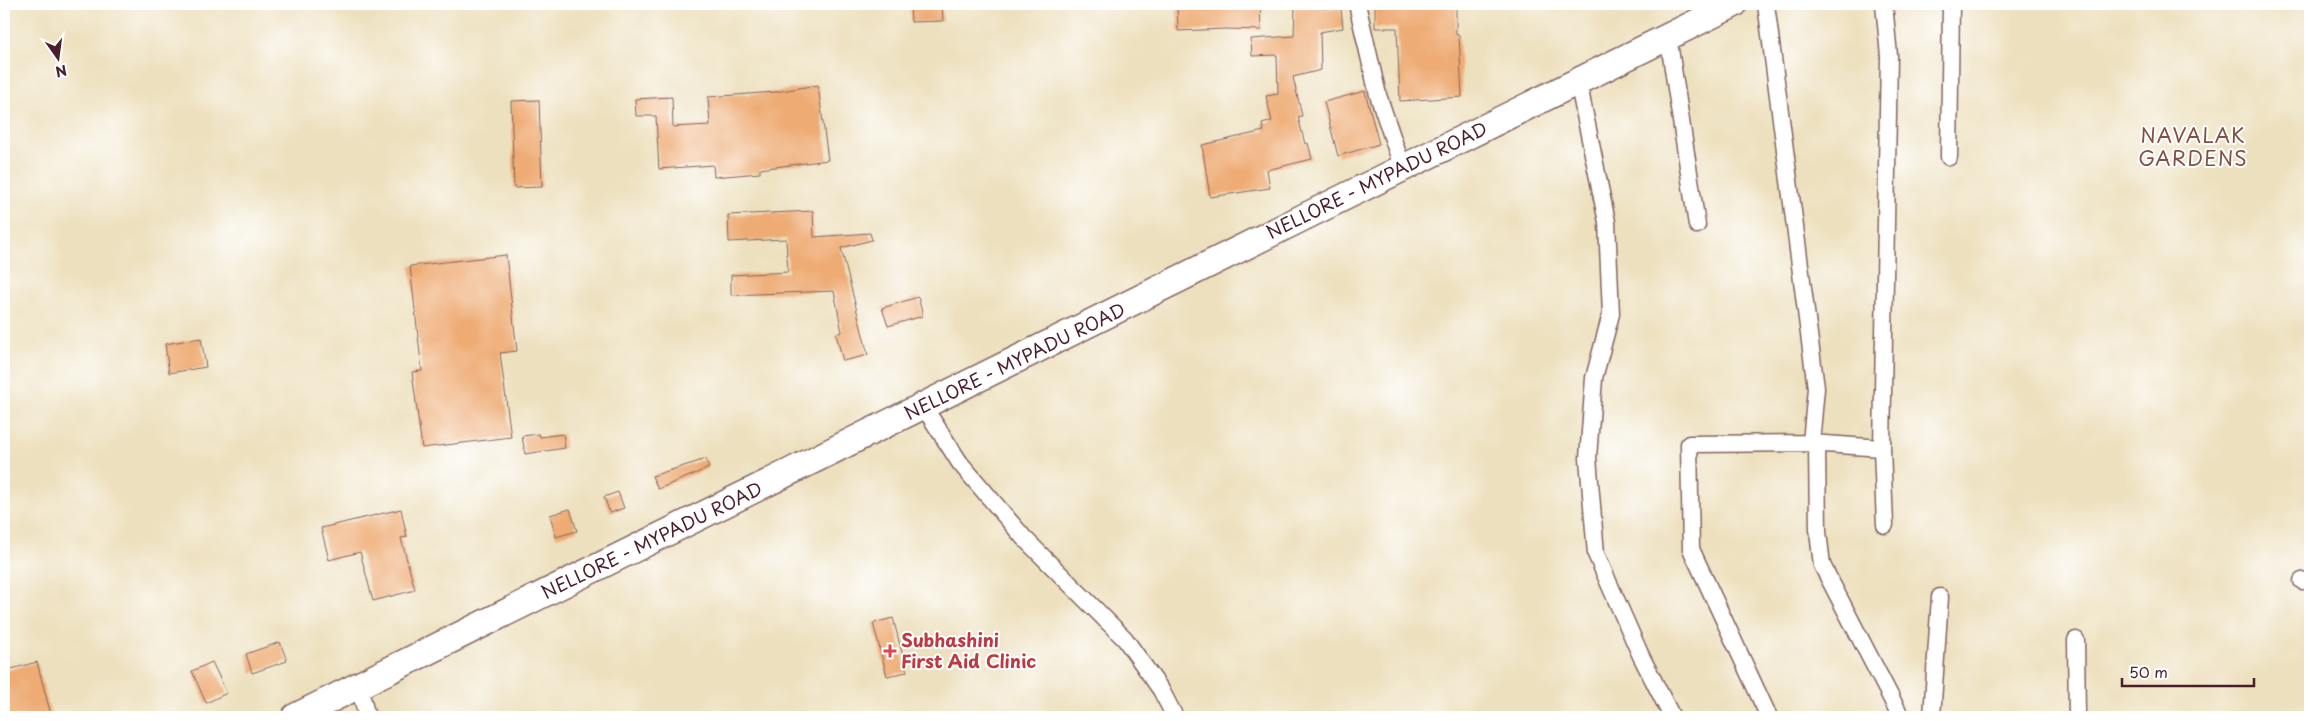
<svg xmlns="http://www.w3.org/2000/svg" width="2314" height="721" viewBox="0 0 2314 721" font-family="'Playpen Sans',sans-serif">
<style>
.building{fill:#eeab73}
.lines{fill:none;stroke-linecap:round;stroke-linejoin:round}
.minor-casing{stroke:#83635e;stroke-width:19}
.primary-casing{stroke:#83635e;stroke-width:29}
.minor{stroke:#fff;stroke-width:16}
.primary{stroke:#fff;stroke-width:26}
.health-dot{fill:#e0444e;stroke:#fff;stroke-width:2}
.labels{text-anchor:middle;stroke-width:4;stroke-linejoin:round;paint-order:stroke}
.street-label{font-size:18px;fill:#4a1f2b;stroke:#fff}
.health-label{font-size:18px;font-weight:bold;fill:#be3a42;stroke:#fff;text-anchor:start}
.quarter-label{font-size:20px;letter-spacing:1px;fill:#835044;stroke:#fff}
</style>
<rect width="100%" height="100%" fill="#fff"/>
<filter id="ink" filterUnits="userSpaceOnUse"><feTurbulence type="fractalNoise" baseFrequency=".02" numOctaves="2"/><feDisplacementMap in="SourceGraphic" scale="10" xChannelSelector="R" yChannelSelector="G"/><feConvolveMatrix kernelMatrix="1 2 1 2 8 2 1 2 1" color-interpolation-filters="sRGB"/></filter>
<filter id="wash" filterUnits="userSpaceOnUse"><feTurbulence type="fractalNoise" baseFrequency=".0096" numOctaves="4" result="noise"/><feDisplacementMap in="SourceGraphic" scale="20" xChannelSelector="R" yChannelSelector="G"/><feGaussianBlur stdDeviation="1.12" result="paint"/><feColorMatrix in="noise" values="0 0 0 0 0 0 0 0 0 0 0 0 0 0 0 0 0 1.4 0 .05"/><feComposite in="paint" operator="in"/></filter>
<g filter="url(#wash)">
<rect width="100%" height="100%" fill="#ede0be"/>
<g id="blocks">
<path class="building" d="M942,4L943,21L911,22L910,5Z
M1177,4H1260L1261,30L1225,29L1178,31Z
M1375,4H1456V35H1459L1462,97L1400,101L1397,28H1375Z
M1295,7L1341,9L1343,28L1320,32L1321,70L1293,77L1302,116L1298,117L1305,144L1308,143L1312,159L1267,170L1270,188L1210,197L1202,145L1264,131L1262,124L1272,121L1266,96L1278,94L1277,55L1252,56L1251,39L1294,36Z
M818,85L828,160L760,169V173L714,177L713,165L659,169L656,116H636L635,99L672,97L673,127L710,125L708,97L775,92Z
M1365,91L1379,144L1338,156L1324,102Z
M539,100L542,187L514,188L511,101Z
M813,211L814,237L870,233L872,240L841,248L868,355L843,361L836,334L842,332L834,291L731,295V275L788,272L786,239L729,242L728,215Z
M506,255L517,351L500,353L511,437L422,448L412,372L422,371L410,266Z
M918,297L923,316L888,326L882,308Z
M201,338L206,367L169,373L165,344Z
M539,434L540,437L563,434L565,448L525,454L522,436Z
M706,459L709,468L658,489L652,476Z
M618,492L624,508L610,513L604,497Z
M401,509L407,537L401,538L415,590L373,601L360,552L329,560L321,528Z
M570,509L577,531L556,537L550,515Z
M893,618L907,672L887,676L873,623Z
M280,642L287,661L252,673L246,654Z
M37,662L51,715L43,717H4V671Z
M212,662L227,693L206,703L192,671Z"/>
</g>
</g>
<g filter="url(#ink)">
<use href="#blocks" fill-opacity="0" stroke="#83635e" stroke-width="1"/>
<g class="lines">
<defs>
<path id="minor" d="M1357,4L1378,95L1403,169
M1766,4L1816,388L1811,443
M1884,4L1889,56L1882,448L1885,525
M1668,36L1697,225
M1578,81L1607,222L1611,314L1594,378L1588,458L1596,554L1641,656L1672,717
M1949,157L1951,4
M924,407L960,463L1024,538L1125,639L1161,690L1175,717
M1817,443L1818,532L1822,565L1901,717
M2302,581L2310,580
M2076,640L2077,717
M359,686L367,717
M1769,717L1691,549L1689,444L1811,443L1882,448
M1932,717L1940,597"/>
<path id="primary" d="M295,717L1734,4"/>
</defs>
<use href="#minor" class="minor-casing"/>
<use href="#primary" class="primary-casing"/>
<use href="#minor" class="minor"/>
<use href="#primary" class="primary"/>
</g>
</g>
<path class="health-dot" d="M887.5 643.5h5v5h5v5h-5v5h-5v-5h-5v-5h5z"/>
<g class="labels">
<g class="street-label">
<text transform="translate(1377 181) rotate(-26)" y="6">NELLORE - MYPADU ROAD</text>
<text transform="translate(1015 362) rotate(-26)" y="6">NELLORE - MYPADU ROAD</text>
<text transform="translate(652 541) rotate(-26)" y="6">NELLORE - MYPADU ROAD</text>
</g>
<g class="health-label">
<text x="901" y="647">Subhashini<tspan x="901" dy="21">First Aid Clinic</tspan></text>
</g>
<g class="quarter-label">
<text x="2193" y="143">NAVALAK<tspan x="2193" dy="23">GARDENS</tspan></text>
</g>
</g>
<rect width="2314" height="721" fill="none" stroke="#fff" stroke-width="20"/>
<g transform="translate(58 58) rotate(166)" stroke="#ffffff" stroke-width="4" paint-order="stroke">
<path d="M0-4L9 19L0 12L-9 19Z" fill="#4a1f2b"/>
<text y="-8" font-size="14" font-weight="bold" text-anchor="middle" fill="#4a1f2b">N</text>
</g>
<path d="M2122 678v8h132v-8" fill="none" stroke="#4a1f2b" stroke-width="2.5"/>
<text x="2129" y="678" font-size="15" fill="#4a1f2b" stroke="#ffffff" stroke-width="4" paint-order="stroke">50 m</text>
</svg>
